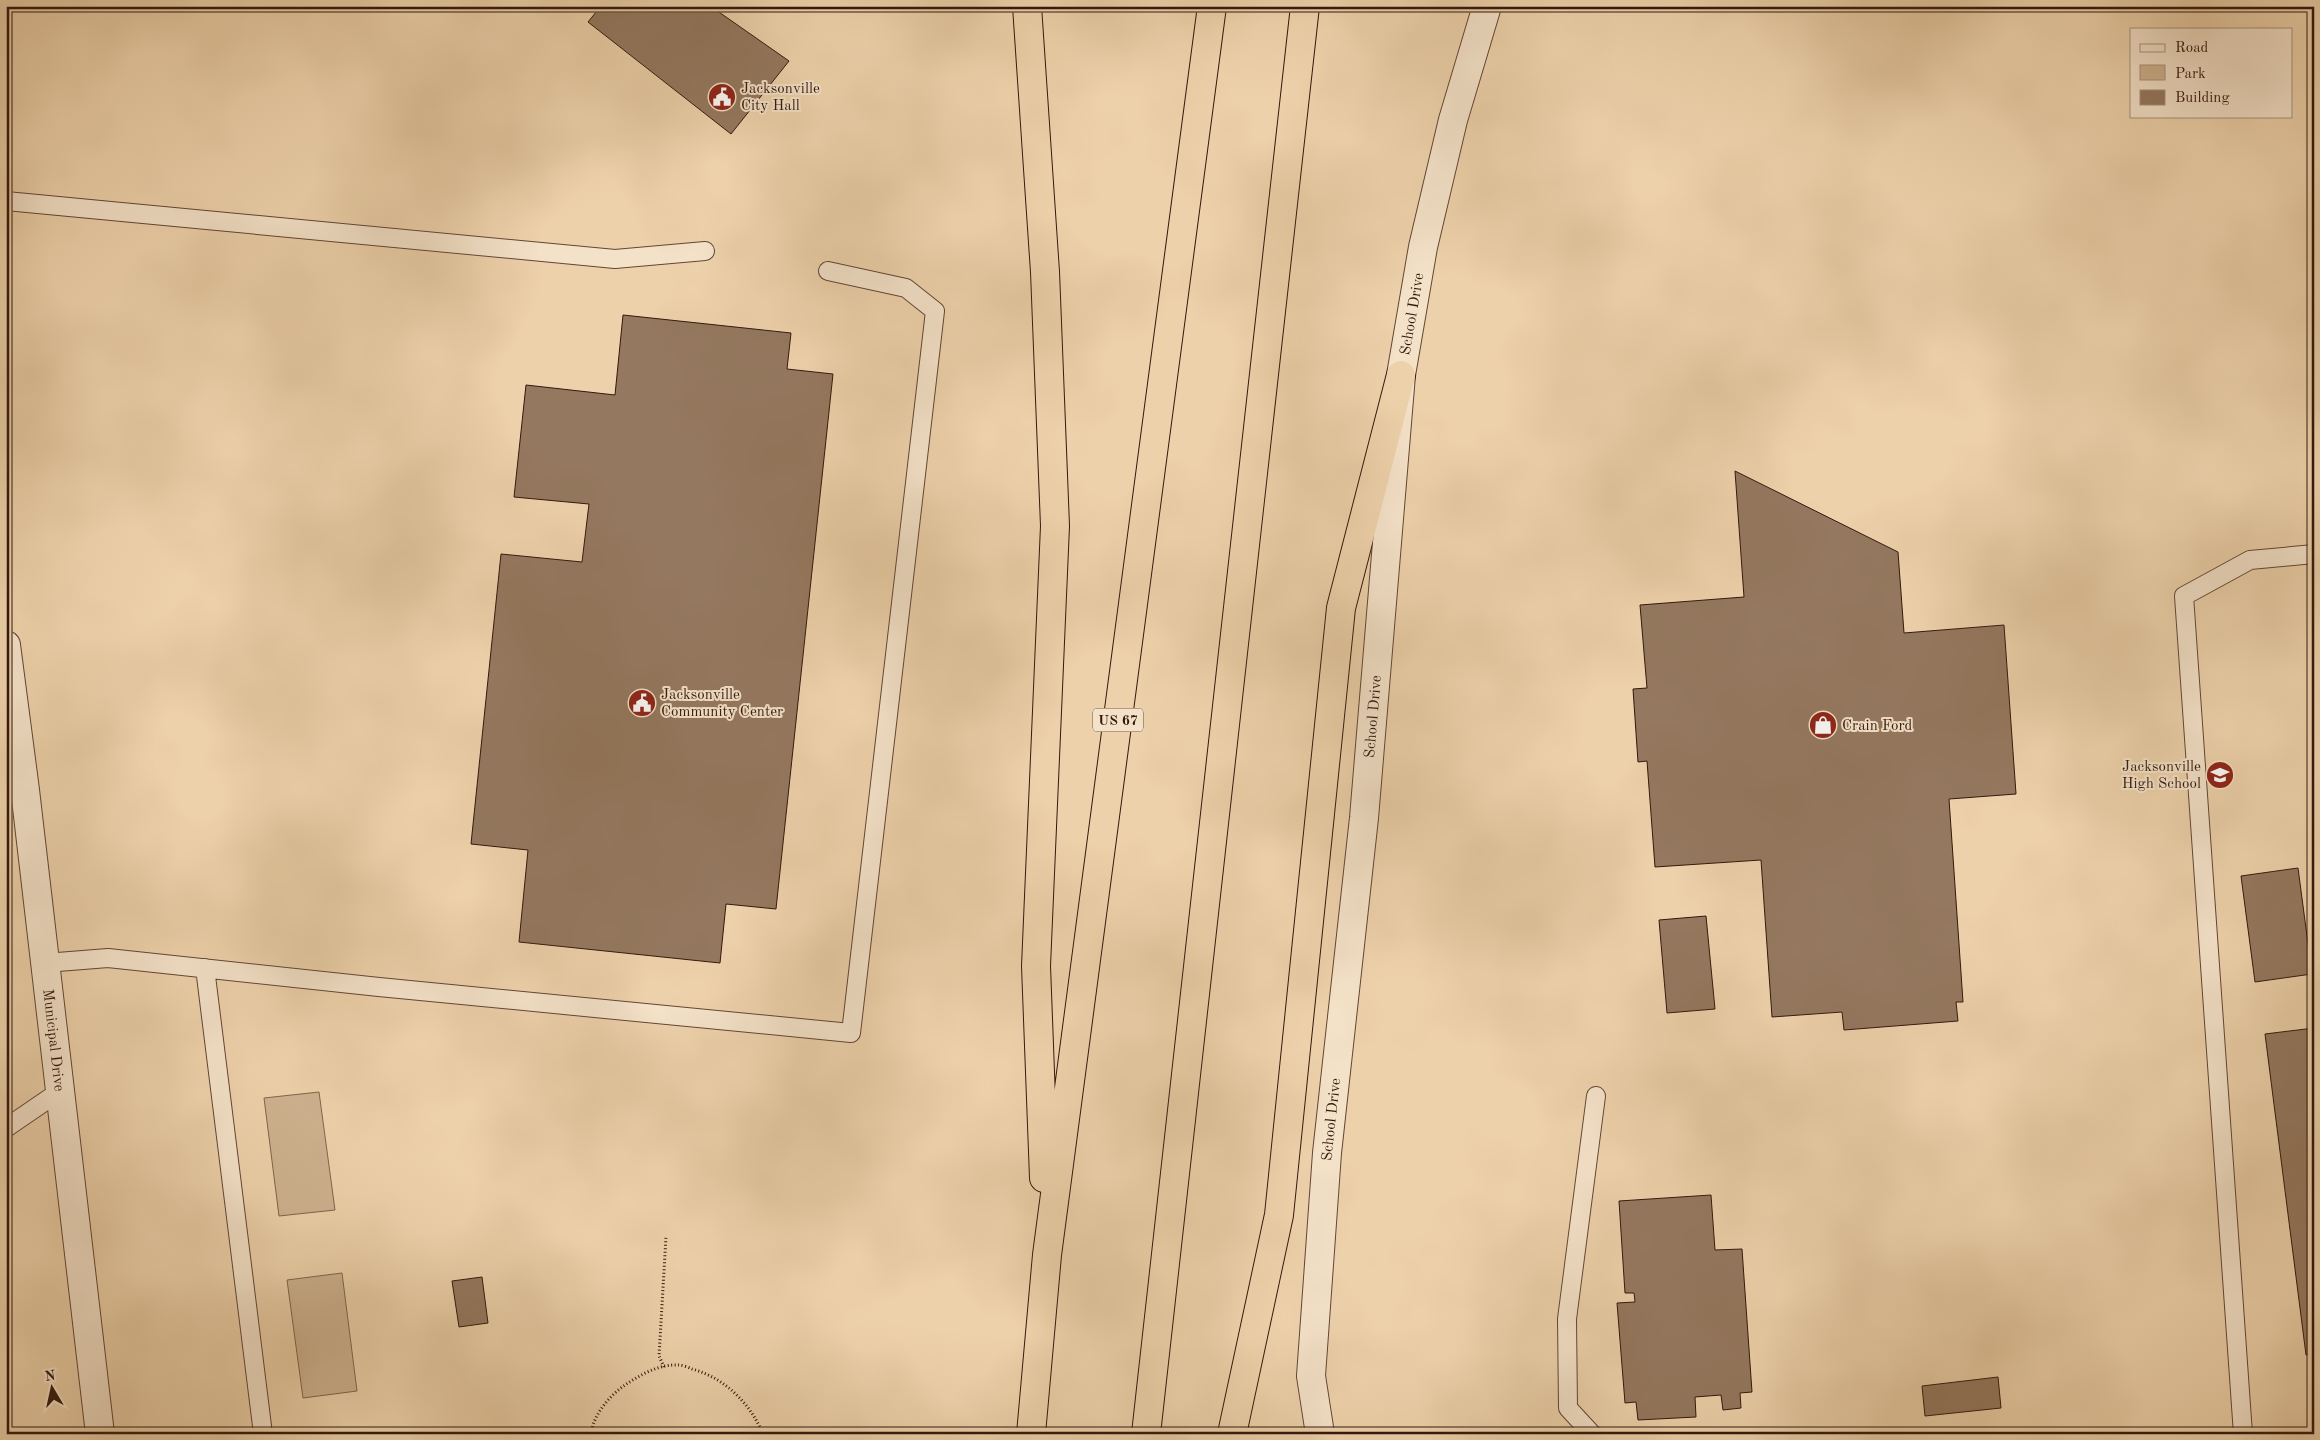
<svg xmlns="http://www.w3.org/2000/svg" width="2320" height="1440" viewBox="0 0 2320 1440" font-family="'Old Standard TT',serif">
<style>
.green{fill:#cdb28f;stroke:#80654e}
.building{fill:#94785f;stroke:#33180e}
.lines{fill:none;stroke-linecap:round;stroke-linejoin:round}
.service-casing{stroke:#624635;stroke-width:20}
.minor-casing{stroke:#624635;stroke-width:30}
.tertiary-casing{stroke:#624635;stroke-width:30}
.motorway-casing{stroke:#33180e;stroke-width:30}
.path{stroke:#33180e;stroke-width:3;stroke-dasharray:1 2.5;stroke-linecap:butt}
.service{stroke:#f3e1c8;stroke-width:18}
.minor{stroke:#f3e1c8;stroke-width:28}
.tertiary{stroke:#f3e1c8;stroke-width:28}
.motorway{stroke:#edd1aa;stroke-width:28}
.labels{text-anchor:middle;stroke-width:4;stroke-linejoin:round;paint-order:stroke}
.shield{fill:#f3e1c8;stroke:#6d5446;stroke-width:1}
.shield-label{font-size:14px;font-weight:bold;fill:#33180e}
.poi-label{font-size:15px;fill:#33180e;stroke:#f3e1c8;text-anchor:start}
.street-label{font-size:15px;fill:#33180e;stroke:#f3e1c8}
</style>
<rect width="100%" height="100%" fill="#edd1aa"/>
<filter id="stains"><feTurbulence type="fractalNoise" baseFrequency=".004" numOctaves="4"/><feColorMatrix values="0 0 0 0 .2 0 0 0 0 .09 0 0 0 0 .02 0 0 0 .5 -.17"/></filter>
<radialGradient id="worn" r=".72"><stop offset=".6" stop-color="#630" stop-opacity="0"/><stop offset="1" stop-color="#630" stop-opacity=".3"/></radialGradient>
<path class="green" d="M319,1092L335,1210L279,1216L264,1098Z
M342,1273L357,1391L303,1398L287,1280Z"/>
<path class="building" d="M601,6H719L716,10L789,61L731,134L588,22Z
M623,315L791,333L787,369L833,374L776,909L726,904L720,963L519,942L528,850L471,844L501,554L582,562L589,504L514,497L526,385L615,395Z
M1735,471L1898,552L1904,633L2004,625L2016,794L1949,799L1963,1002H1956L1958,1021L1844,1030L1842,1012L1772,1017L1761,860L1655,867L1647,761L1638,762L1633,689L1647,688L1640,605L1744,597Z
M2298,868L2312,974L2255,982L2241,876Z
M1706,916L1715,1009L1667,1013L1659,920Z
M2314,1028V1354L2306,1355L2265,1034Z
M1711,1195L1715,1250L1742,1249L1752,1392L1740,1393L1741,1408L1723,1410L1721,1395L1695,1397L1696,1417L1638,1420L1636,1402L1625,1403L1617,1303L1635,1302L1634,1293H1625L1619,1201Z
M482,1277L488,1323L459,1327L452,1281Z
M1998,1377L2001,1408L1925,1416L1922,1386Z"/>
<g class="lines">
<defs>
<path id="service" d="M6,201L615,259L705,251
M45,963L108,958L379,987L851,1033L935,311L906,288L828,271
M205,968L263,1434
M6,1128L60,1091
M1592,1434L1568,1408L1567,1319L1596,1096
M2243,1434L2184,596L2250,560L2314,554"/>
<g id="minor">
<path id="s1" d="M6,645L25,790L100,1434"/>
</g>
<g id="tertiary">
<path id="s2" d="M1320,1434L1311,1376L1327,1153L1364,818L1401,375L1423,247L1453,120L1487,6"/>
</g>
<path id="motorway" d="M1027,6L1045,272L1055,526L1036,966L1044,1178
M1031,1434L1047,1255L1212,6
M1146,1434L1305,6
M1232,1434L1279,1215L1341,608L1401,375"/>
</defs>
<use href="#service" class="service-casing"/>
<use href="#minor" class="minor-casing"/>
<use href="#tertiary" class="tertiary-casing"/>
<use href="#motorway" class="motorway-casing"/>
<path class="path" d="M664,1367L659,1356L666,1237
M591,1434C593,1415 610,1395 625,1385C640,1375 659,1364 678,1365C682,1365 688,1367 692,1369C725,1378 750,1403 763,1434"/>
<use href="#service" class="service"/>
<use href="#minor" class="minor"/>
<use href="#tertiary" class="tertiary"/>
<use href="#motorway" class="motorway"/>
</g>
<defs>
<symbol id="civic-disc" viewBox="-11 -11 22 22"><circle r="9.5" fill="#8f2418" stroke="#f3e1c8"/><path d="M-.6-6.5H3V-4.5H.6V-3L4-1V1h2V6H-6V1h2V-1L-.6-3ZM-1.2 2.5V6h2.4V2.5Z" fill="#fff"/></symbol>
<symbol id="shop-disc" viewBox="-11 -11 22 22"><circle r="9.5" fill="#8f2418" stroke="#f3e1c8"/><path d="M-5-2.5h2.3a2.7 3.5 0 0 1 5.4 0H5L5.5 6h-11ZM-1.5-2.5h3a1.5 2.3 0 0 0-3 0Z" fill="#fff"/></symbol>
<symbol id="school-disc" viewBox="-11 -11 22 22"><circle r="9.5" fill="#8f2418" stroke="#f3e1c8"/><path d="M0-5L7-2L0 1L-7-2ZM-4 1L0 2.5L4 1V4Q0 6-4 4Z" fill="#fff"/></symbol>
</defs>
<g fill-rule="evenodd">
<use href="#civic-disc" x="706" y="81" width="32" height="32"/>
<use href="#civic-disc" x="626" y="687" width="32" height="32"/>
<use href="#shop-disc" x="1807" y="709" width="32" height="32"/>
<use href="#school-disc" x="2204" y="759" width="32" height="32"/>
</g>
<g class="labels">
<rect class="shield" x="1093" y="708.5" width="50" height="23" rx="4"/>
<g class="shield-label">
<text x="1118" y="725">US 67</text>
</g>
<g class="poi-label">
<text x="741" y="93">Jacksonville<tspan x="741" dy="17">City Hall</tspan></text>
<text x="661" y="699">Jacksonville<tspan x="661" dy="17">Community Center</tspan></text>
<text x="1842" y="730">Crain Ford</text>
<text x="2201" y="771" text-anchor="end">Jacksonville<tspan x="2201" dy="17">High School</tspan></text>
</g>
<g class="street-label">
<text dy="5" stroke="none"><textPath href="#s2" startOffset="1126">School Drive</textPath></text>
<text dy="5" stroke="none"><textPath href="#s2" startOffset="721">School Drive</textPath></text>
<text dy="5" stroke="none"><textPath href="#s1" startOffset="398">Municipal Drive</textPath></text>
<text dy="5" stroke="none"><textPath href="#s2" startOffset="316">School Drive</textPath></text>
</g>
</g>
<rect width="2320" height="1440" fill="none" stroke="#edd1aa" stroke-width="25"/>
<rect x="8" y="8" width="2305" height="1425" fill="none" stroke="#33180e" stroke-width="2.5"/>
<rect x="12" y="12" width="2295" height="1415" fill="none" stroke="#33180e"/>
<rect x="2130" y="28" width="162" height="90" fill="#f3e1c8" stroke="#a6917e"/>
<rect x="2140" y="44" width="25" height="8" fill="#f3e1c8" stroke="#a6917e"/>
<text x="2175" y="52" font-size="15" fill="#33180e">Road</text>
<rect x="2140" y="65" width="25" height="15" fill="#cdb28f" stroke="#a6917e"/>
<text x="2175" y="78" font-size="15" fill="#33180e">Park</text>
<rect x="2140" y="90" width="25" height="15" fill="#94785f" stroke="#a6917e"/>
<text x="2175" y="102" font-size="15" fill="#33180e">Building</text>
<g transform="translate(52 1388) rotate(351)" stroke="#f3e1c8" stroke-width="4" paint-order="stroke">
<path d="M0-4L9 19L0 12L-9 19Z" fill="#33180e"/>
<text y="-8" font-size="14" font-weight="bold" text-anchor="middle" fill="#33180e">N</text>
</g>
<rect width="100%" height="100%" filter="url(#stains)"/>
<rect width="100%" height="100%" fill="url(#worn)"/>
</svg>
